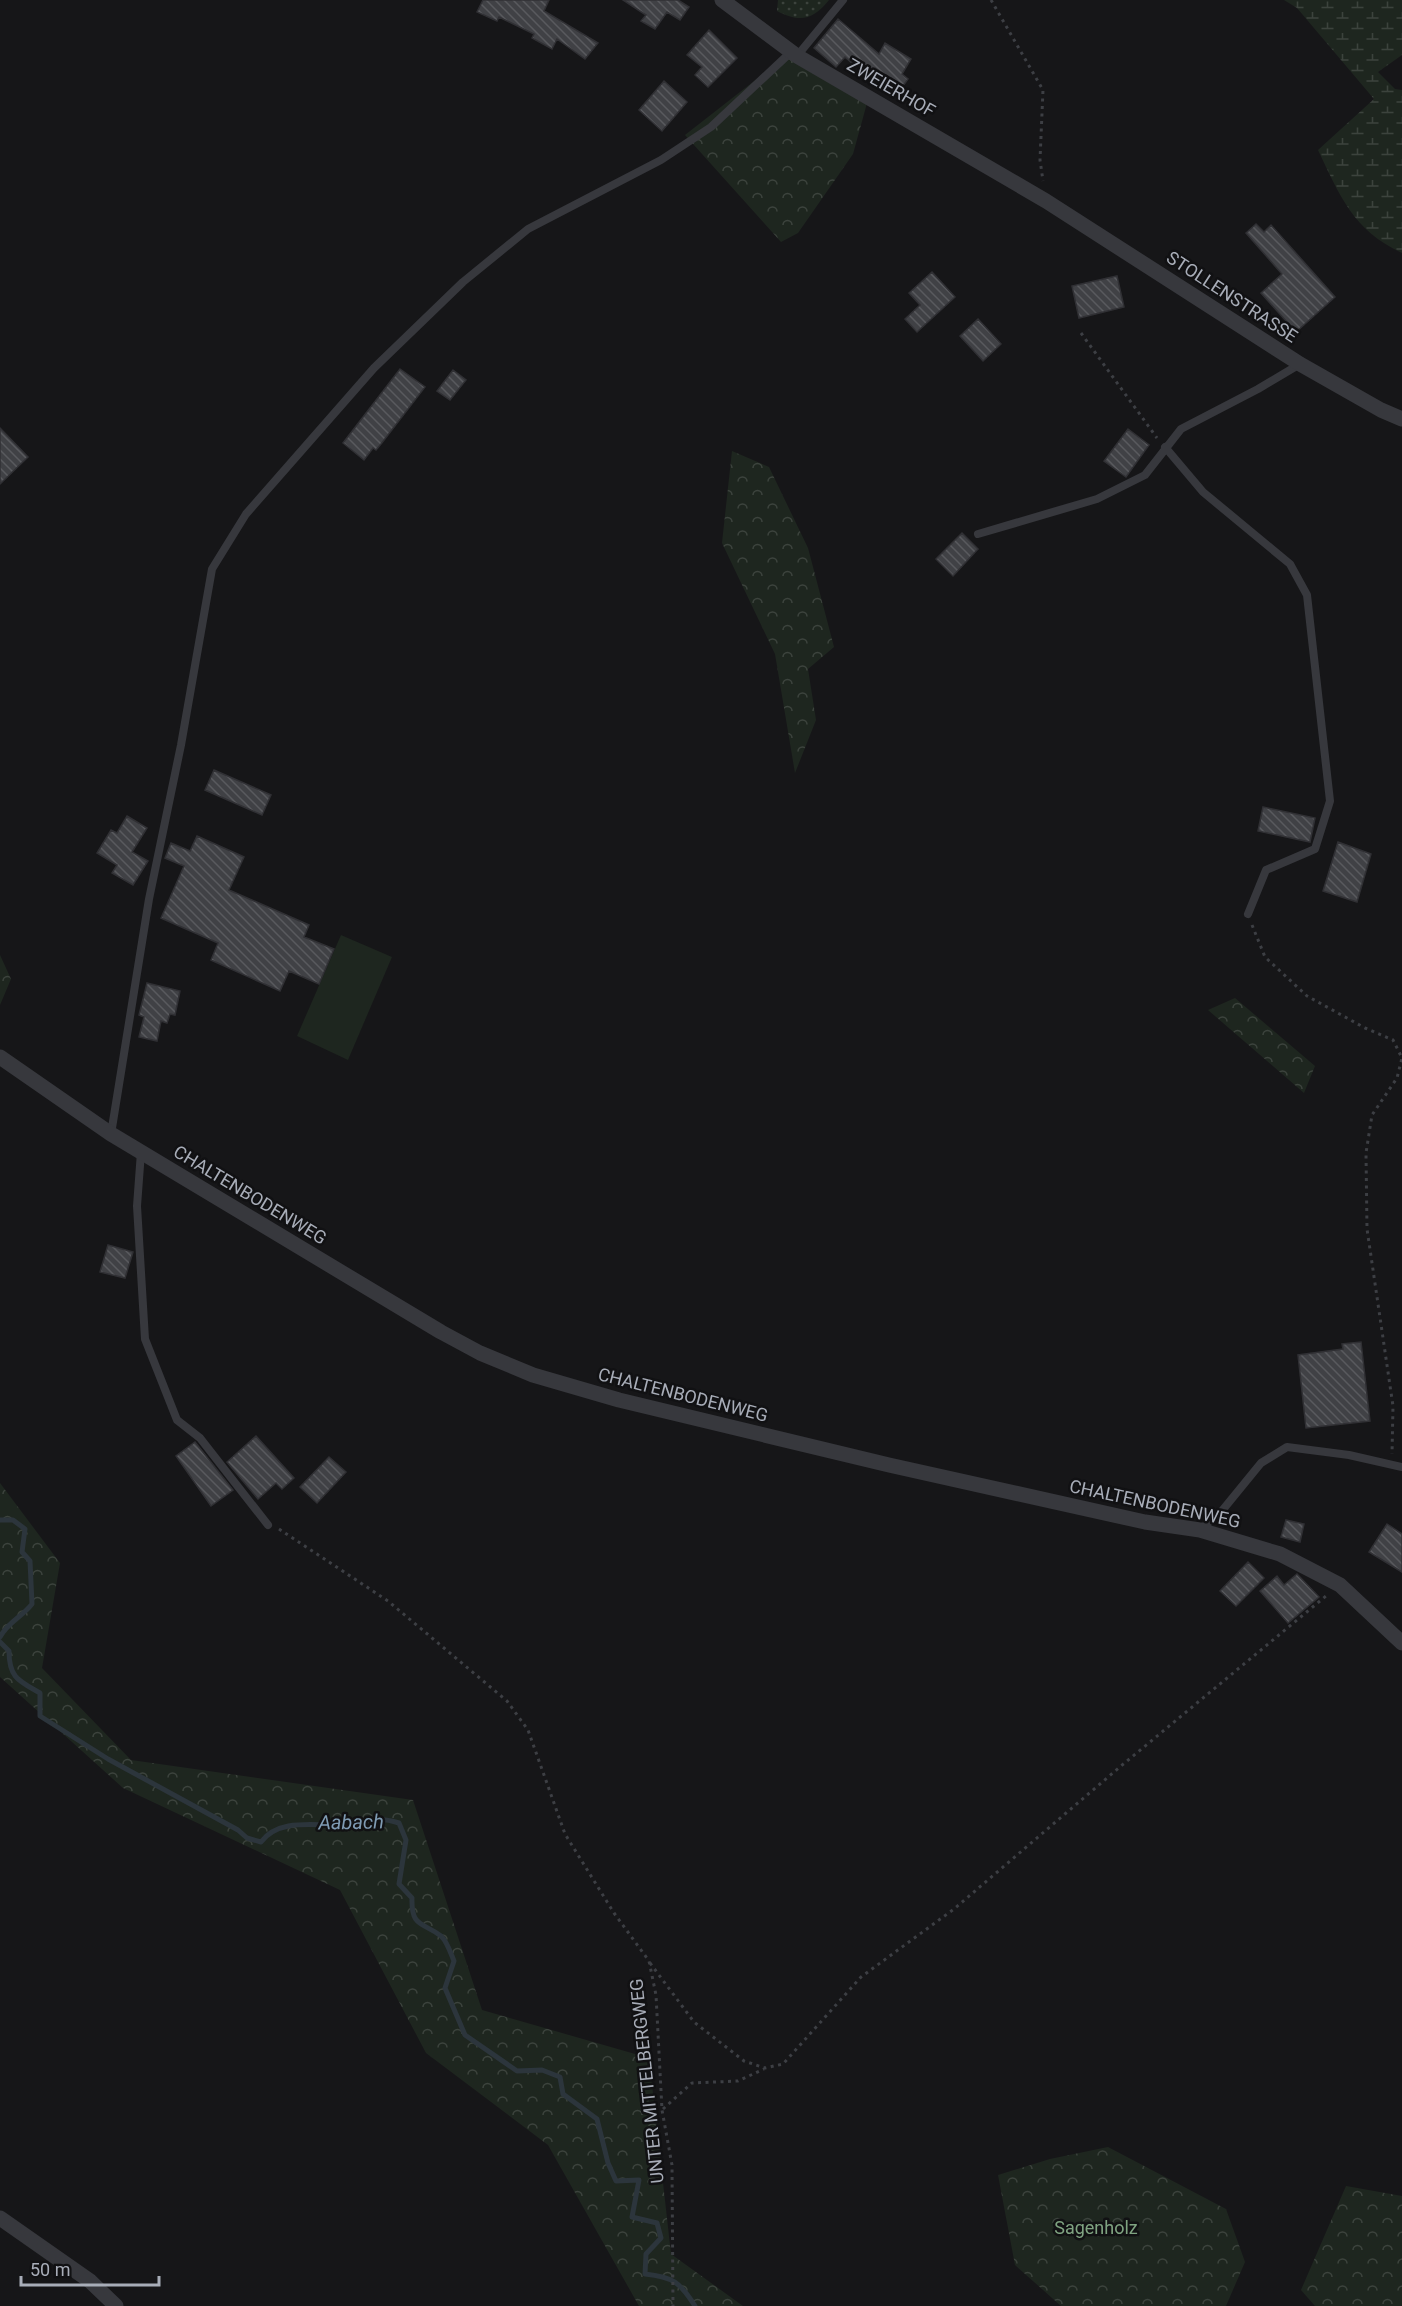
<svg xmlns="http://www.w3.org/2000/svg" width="1402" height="2306" viewBox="0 0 1402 2306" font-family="Roboto,sans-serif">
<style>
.grass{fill:url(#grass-dots)}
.forest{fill:url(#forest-crowns)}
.wetland{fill:url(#wetland-marsh)}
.pitch{fill:#1e261f}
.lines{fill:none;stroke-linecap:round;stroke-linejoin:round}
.stream{stroke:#2c353c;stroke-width:5}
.building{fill:url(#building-back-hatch);stroke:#303034;stroke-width:1.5}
.path{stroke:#3d3f44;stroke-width:3;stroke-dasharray:3 4.5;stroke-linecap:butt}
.service{stroke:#37383d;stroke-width:8}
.minor{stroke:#37383d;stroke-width:15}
.labels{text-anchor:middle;stroke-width:5;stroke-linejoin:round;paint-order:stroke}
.street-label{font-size:18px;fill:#a8adb8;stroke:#111113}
.park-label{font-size:18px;fill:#7fa381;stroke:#111113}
.water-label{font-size:20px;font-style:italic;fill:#7f9bb3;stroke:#111113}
</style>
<defs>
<pattern id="grass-dots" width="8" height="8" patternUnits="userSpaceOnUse" patternTransform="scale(1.5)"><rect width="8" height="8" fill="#1e261f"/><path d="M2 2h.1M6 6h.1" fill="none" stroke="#3c433d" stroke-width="1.8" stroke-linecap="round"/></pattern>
<pattern id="forest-crowns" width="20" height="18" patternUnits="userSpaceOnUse" patternTransform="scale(1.5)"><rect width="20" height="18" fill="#1e261f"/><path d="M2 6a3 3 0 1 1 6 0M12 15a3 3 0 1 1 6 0" fill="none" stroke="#3c433d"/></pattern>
<pattern id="wetland-marsh" width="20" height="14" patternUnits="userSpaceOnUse" patternTransform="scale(1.5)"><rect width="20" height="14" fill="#1e261f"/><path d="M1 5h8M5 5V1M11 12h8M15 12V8" fill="none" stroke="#3c433d"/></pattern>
<pattern id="building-back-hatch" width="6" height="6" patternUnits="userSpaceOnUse" patternTransform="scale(1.5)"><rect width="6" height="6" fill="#404145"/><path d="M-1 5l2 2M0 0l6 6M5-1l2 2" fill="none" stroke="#595a5e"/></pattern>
</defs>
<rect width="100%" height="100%" fill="#161618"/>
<path class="grass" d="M778,0H829C813,20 800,23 777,11Z"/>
<path class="forest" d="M791,52L867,103L853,154L798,233L781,242L685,135Z
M732,451L769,467L808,548L834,647L808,669L816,720L795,773L775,654L722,543Z
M0,955L11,979L0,1005Z
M1235,998L1315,1066L1304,1093L1208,1010Z
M0,1483L60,1563L42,1668L131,1760L413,1800L482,2010L649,2058L671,2254L743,2306H639L548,2145L426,2053L340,1890L123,1788L0,1677Z
M1108,2147L1226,2209L1245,2262L1226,2306H1061L1015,2265L998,2175L1050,2159Z
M1346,2186L1402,2196V2306H1315L1301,2290Z"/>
<path class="wetland" d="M1284,0H1402V55L1378,72L1395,89L1402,90V253C1353,230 1340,196 1318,150L1374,99L1297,8Z"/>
<path class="pitch" d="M341,935L392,957L348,1060L297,1036Z"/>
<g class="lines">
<path class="stream" d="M0,1520H13L25,1529L22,1552L30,1561L32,1604C22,1617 8,1622 0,1637
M0,1642L9,1651C9,1678 19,1681 40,1693V1716L108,1759L238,1830L247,1838L261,1842C279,1818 314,1826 340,1825C364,1823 374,1815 399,1823L406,1840L399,1884L412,1898C411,1928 423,1922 441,1936C447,1941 451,1954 454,1961L445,1988L465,2035L517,2071L542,2070L560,2077L563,2094L597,2119L608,2163L616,2181L639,2180L632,2217L657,2223L661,2238L646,2254L645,2274C673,2277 680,2282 695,2306"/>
</g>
<path class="building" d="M483,0H549L544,11L598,43L585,59L557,39L552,49L532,38L534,34L499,17L497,21L477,12Z
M623,0H678L689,7L680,20L667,12L655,29L641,21L646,15Z
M838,19L879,54L885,43L911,59L902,74L908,79L903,86L875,68L873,72L857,62L854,65L845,57L836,67L814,48Z
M709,30L737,58L708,87L695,75L702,67L687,55Z
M664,81L687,102L662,131L639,110Z
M1256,224L1264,232L1271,225L1335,297L1296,332L1261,293L1282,274L1246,233Z
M932,272L955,297L917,332L905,319L920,305L909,293Z
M1117,276L1124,307L1079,318L1072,286Z
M978,319L1001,344L983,361L960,336Z
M400,369L425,387L381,444L376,450L373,448L364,460L343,443Z
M453,370L466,380L450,400L437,391Z
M0,428L28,457L0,484Z
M1128,429L1149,445L1126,477L1104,461Z
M962,533L978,549L953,576L936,559Z
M214,770L271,795L262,815L205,790Z
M1263,807L1315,818L1310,842L1258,831Z
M127,816L147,828L132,852L148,861L133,885L112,873L117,865L97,853L111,830L117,833Z
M197,836L244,857L229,890L309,925L304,937L334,949L319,984L289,971L280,991L211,960L218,943L161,918L184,866L165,858L171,843L190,851Z
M1338,842L1371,854L1357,902L1323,891Z
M147,983L180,991L175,1015L170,1014L167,1023L161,1021L157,1041L139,1037L144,1017L139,1015Z
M108,1245L133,1252L125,1278L100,1272Z
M1361,1342L1370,1421L1306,1428L1298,1355L1343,1349L1342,1344Z
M256,1436L294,1478L282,1489L276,1483L258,1499L227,1462Z
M195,1442L233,1490L211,1506L176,1456Z
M329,1457L346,1472L317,1503L300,1487Z
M1286,1520L1304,1524L1300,1542L1281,1537Z
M1387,1524L1402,1534V1572L1369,1552Z
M1248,1562L1264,1578L1236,1606L1220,1591Z
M1297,1574L1319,1597L1288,1623L1260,1591L1277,1576L1284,1585Z"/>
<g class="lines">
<path class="path" d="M991,0L1043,90L1040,160L1043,181
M1081,333L1157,438
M1252,925L1265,957L1307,996L1365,1028L1393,1040L1402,1058L1397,1078L1372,1115L1366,1153L1367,1229L1393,1406L1392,1454
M279,1529L388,1601L507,1701L528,1730L565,1834L614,1913L649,1961L656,1995L662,2110L672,2165L673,2306
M650,1963L694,2022L744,2061L765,2068L783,2064L861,1977L954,1909L1121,1766L1326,1596
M663,2109L692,2083L738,2081L764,2069"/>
<path class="service" d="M797,56L843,0
M1165,447L1203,492L1290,564L1307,595L1330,801L1315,849L1266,870L1248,914
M978,534L1097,499L1145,475L1181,429L1258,389L1300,364
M111,1134L149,899L181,745L212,569L246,514L374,368L463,282L528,229L661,160L711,127L791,52
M141,1152L137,1206L145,1339L177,1420L200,1438L268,1525
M1201,1529L1221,1512L1261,1463L1287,1447L1349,1455L1402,1467"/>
<path class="minor" d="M722,0L797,56L1046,201L1300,364L1381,410L1402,419
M0,1057L111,1134L441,1332L480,1353L533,1375L619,1400L889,1465L1145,1522L1200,1530L1280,1554L1340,1585L1402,1643
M0,2218L90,2281L116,2306"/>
</g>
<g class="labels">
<g class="street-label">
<text transform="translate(891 88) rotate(30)" y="6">ZWEIERHOF</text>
<text transform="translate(1232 297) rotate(33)" y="6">STOLLENSTRASSE</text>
<text transform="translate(250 1195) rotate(31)" y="6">CHALTENBODENWEG</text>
<text transform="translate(683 1395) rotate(14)" y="6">CHALTENBODENWEG</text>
<text transform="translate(1155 1504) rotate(12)" y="6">CHALTENBODENWEG</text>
<text transform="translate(647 2081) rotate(-96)" y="6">UNTER MITTELBERGWEG</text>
</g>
<g class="park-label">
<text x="1096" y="2234">Sagenholz</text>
</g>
<g class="water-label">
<text transform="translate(351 1822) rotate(-1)" y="7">Aabach</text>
</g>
</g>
<path d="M21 2276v9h138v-9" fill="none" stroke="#a8adb8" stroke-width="3"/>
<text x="30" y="2276" font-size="18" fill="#a8adb8" stroke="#111113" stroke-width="4.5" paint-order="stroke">50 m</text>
</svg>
